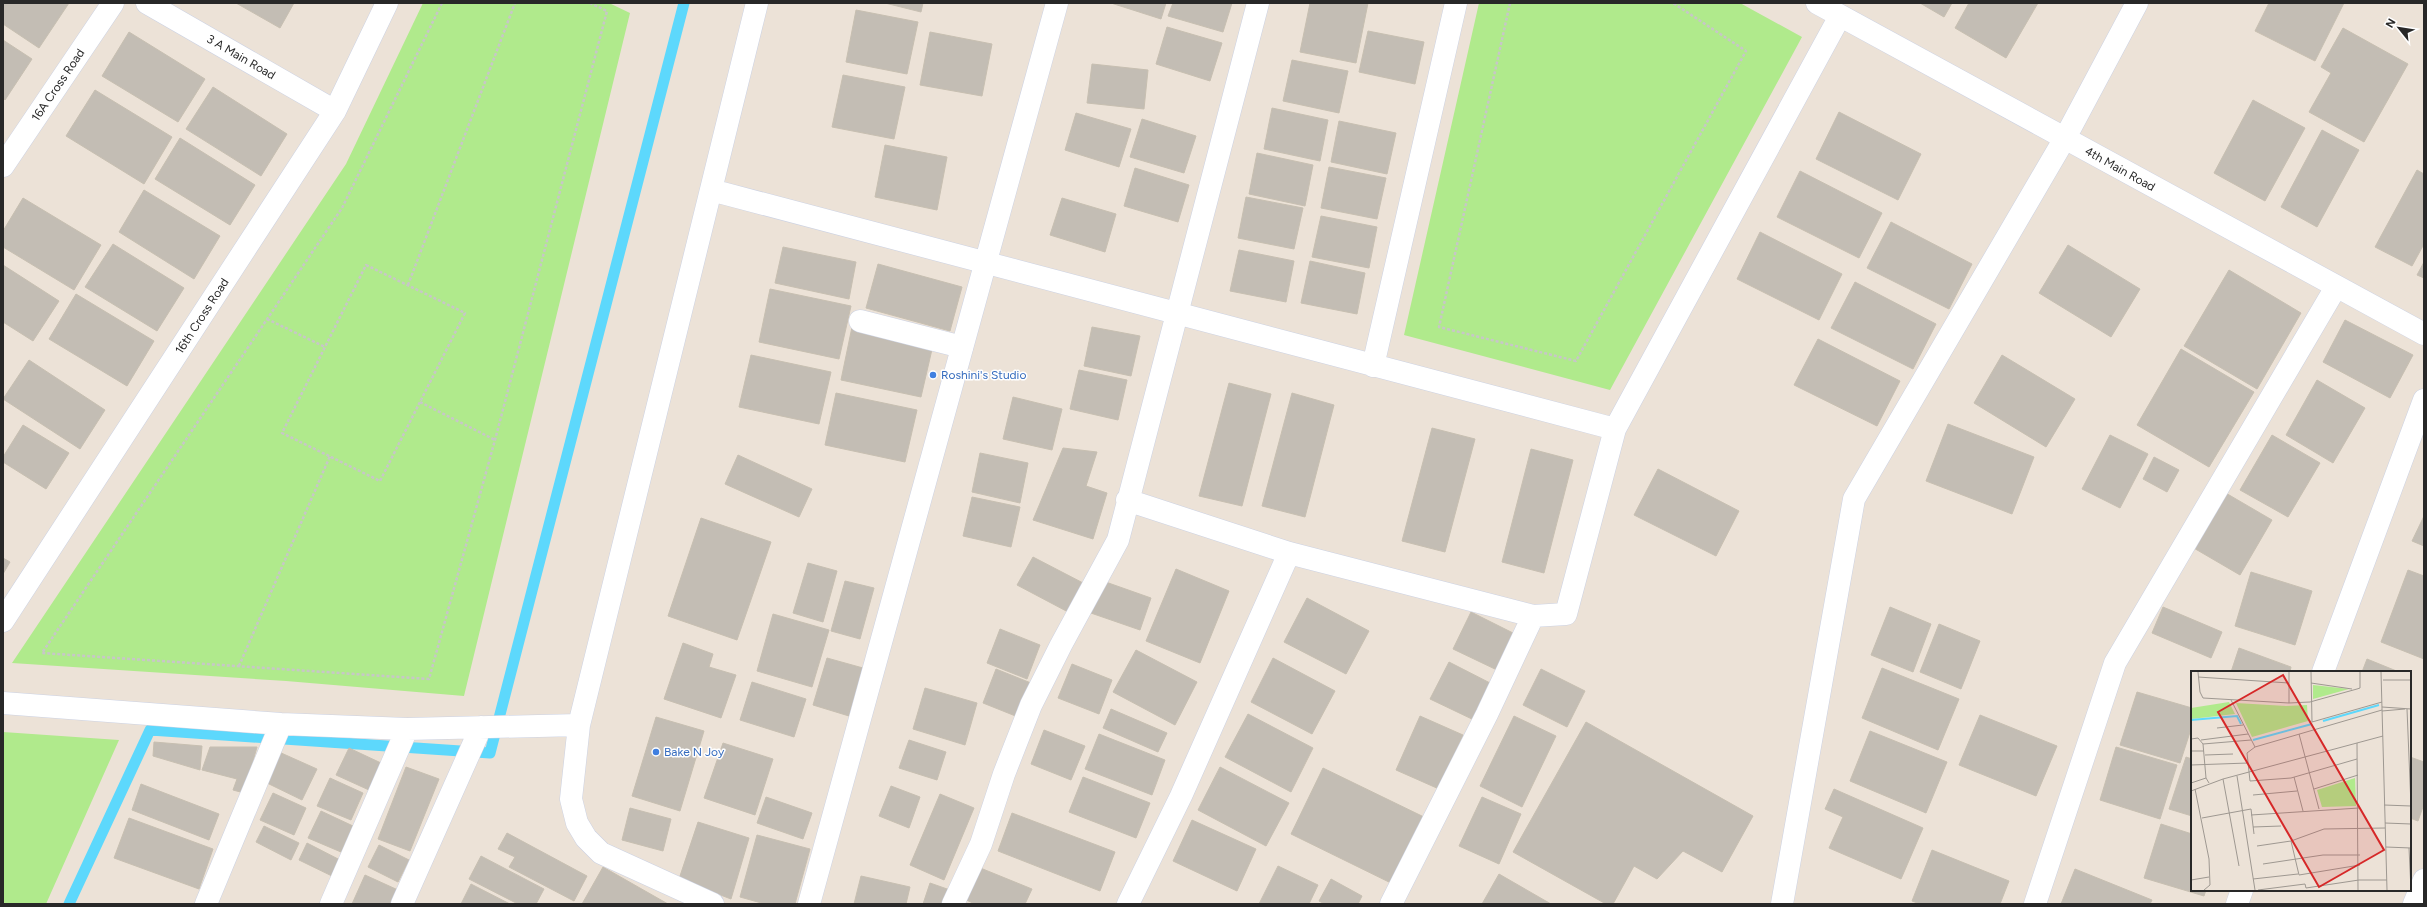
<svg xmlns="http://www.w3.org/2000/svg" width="2427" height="907" viewBox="0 0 2427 907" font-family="Figtree,sans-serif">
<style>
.green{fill:#b0ea8c}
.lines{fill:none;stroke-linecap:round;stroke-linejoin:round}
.stream{stroke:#5dd8fc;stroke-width:11}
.building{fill:#c3bdb4;stroke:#c7bfb1}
.minor-casing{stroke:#ccd2e3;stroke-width:23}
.tertiary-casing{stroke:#ccd2e3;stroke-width:23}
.path{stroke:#c7c7c7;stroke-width:2.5;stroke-dasharray:3 2;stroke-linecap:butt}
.minor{stroke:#fff;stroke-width:22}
.tertiary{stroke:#fff;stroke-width:22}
.shop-dot{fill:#3f7fe0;stroke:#fff;stroke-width:1.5}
.labels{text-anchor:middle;stroke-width:3;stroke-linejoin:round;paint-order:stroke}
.street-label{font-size:12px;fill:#282828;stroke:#fff}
.shop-label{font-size:12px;fill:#366cbe;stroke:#fff;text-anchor:start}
.inset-river{fill:none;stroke:#5dd8fc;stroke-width:2}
.inset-road{fill:none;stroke:#9e9891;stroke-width:1}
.view{fill:#d62828;fill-opacity:0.15;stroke:#d62828;stroke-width:2}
.inset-edge{fill:none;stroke:#282828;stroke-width:2}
</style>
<rect width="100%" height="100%" fill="#ece2d7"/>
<path class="green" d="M423,3H609L630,13L464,696L286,681L12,663L346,164Z
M1479,3H1740L1802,37L1610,390L1404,335Z
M3,732L119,740L46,904H3Z"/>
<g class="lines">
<path class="stream" d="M69,904L150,730L490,753L684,3"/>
</g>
<path class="building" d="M3,3H69L39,48L3,24Z
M236,3H294L280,28Z
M885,3H923L921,12Z
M1111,3H1166L1161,19Z
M1173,3H1232L1223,32L1168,16Z
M1310,3H1368L1356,63L1300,52Z
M1920,3H1952L1944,17Z
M1969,3H2038L2006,58L1955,28Z
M2269,3H2344L2315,61L2255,31Z
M856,10L918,22L907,74L846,62Z
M1167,27L1222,43L1210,81L1156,64Z
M2343,28L2408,64L2364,142L2309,112L2331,73L2321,67Z
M1368,31L1424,42L1415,84L1359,72Z
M129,32L205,79L178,122L102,76Z
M930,32L992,44L982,96L920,85Z
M3,40L32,59L5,100L3,98Z
M1292,60L1348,71L1339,113L1283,101Z
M1092,64L1148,70L1144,109L1087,103Z
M843,75L905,87L894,139L832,127Z
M213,87L287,134L261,176L186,129Z
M95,90L172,137L144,184L66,136Z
M2253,100L2305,128L2265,201L2214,173Z
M1272,108L1328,120L1320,161L1264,149Z
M1839,112L1921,154L1898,200L1816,159Z
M1076,113L1131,129L1119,167L1065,150Z
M1142,119L1196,136L1184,173L1130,157Z
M1339,121L1396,133L1387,174L1331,162Z
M2322,130L2359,150L2317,227L2281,207Z
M180,138L255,185L230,225L155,179Z
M885,145L947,157L937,210L875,197Z
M1257,153L1313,165L1305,206L1249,194Z
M1329,167L1386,178L1377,219L1321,208Z
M1135,168L1189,185L1178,222L1124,206Z
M2417,170L2424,174V244L2412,266L2375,247Z
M1800,171L1882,213L1859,258L1777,217Z
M144,190L220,236L194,279L119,232Z
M1246,197L1303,208L1294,249L1238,238Z
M23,198L101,245L74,290L3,247V231Z
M1062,198L1116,214L1105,252L1050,235Z
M1321,216L1377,227L1369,268L1312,257Z
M1891,222L1972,264L1949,309L1867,268Z
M1760,232L1842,274L1819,320L1737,279Z
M113,244L184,288L157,331L85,287Z
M2068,245L2140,289L2111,337L2039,293Z
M783,247L856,262L849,299L775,283Z
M1239,250L1294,261L1286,302L1230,291Z
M1310,261L1365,273L1357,314L1301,303Z
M2424,262V278L2417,275Z
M878,264L962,287L950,331L866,308Z
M3,265L59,301L33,341L3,322Z
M2229,270L2301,313L2257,389L2184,346Z
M1855,282L1936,324L1913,369L1831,328Z
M770,289L851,306L839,359L759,342Z
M76,294L154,341L127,386L49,339Z
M2345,320L2413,355L2390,398L2323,362Z
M852,327L933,345L921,397L841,380Z
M1092,327L1140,336L1131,376L1084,366Z
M1818,339L1900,381L1877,426L1794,385Z
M2181,349L2254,392L2209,467L2137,425Z
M751,355L831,372L819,424L739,407Z
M2002,355L2075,399L2046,447L1974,403Z
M29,360L105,410L80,449L3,399Z
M1079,370L1127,380L1118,420L1070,409Z
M2317,380L2365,408L2333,463L2286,435Z
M1229,383L1271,394L1242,506L1199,496Z
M836,393L917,410L905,462L825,445Z
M1292,393L1334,405L1305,517L1262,506Z
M1013,397L1062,409L1052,450L1003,439Z
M1948,424L2034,457L2012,514L1926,481Z
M23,425L69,453L46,489L3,462V457Z
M1432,428L1475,439L1445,552L1402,541Z
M2110,435L2148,454L2120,508L2082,489Z
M2272,435L2320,463L2288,517L2240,490Z
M1063,448L1097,452L1086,486L1107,493L1093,539L1033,520Z
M1531,449L1573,460L1544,573L1502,562Z
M980,453L1028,463L1020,503L972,492Z
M738,455L812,489L799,517L725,484Z
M2154,457L2179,470L2167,492L2143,479Z
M1658,469L1739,511L1716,556L1634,515Z
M2224,492L2272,520L2240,575L2192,547Z
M972,497L1020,507L1011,547L963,536Z
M2424,516V546L2412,541Z
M701,518L771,542L737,640L668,616Z
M1033,557L1085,584L1070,613L1017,585Z
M3,558L10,562L3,574Z
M808,563L837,571L823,622L793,613Z
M1176,569L1229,591L1200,663L1146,641Z
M2408,570L2424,576V659L2381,642Z
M2251,572L2312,591L2295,645L2235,626Z
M1100,580L1151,598L1140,630L1088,612Z
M845,581L874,588L860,639L831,631Z
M1307,598L1369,631L1346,674L1284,642Z
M1890,607L1931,624L1913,672L1871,655Z
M2163,607L2222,632L2211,658L2152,633Z
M1471,612L1515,634L1497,670L1453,649Z
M773,614L829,630L812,687L757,671Z
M1939,624L1980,641L1961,689L1920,672Z
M1000,629L1040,645L1027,679L987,663Z
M683,643L713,654L709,667L736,675L721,718L664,699Z
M2239,648L2291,667L2290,672H2231Z
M1136,650L1197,682L1175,725L1113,692Z
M827,658L863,668L849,716L813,705Z
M1273,658L1335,691L1312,734L1251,702Z
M2367,659L2399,672H2362Z
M1449,662L1492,684L1474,720L1430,699Z
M1072,664L1112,680L1099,714L1058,698Z
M1882,668L1959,699L1938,750L1862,718Z
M996,669L1036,685L1023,719L983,703Z
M1541,669L1585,691L1567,727L1523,705Z
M752,682L806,699L794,737L740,720Z
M925,688L977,703L965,745L913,729Z
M2137,692L2192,708V726L2180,763L2120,745Z
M1111,709L1167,733L1158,752L1103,728Z
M1248,714L1313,748L1291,792L1225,757Z
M1980,715L2057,746L2036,796L1959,765Z
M1420,716L1463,735L1439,789L1396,770Z
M1514,716L1556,736L1522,807L1480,786Z
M656,717L704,731L680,811L632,796Z
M1586,722L1753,816L1722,872L1683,851L1657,879L1634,866L1613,904H1606L1513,852Z
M1044,730L1085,746L1071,780L1031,764Z
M1870,731L1947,762L1926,813L1850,781Z
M1099,734L1165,760L1152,795L1085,769Z
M909,740L946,752L937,780L899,768Z
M154,742L202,746L200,770L153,756Z
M723,743L773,759L755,815L704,798Z
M210,747H257L244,793L233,790L237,779L202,770Z
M2116,747L2177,765L2160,819L2100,800Z
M349,748L381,763L369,790L336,775Z
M279,752L317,769L302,800L265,782Z
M2186,757L2192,759V816L2169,809Z
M2410,757L2424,762V804L2418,821L2410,818Z
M406,767L439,779L410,851L378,839Z
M1220,767L1289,803L1266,846L1198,810Z
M1323,768L1426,818L1393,884L1291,834Z
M1083,777L1150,803L1136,838L1069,812Z
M330,778L363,793L351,820L317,806Z
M141,784L219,814L209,840L132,810Z
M891,786L920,797L909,828L879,816Z
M1834,789L1923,828L1901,879L1829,848L1843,817L1825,809Z
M273,793L306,808L294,835L260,820Z
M940,794L974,808L944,880L910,865Z
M766,797L812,813L803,839L757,823Z
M1482,797L1521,814L1499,864L1459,846Z
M630,808L671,819L663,851L622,840Z
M321,811L353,826L341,852L308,838Z
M1012,813L1115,852L1100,891L998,851Z
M129,818L213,849L199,889L114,858Z
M1192,820L1256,849L1237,891L1173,861Z
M698,822L749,838L731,899L679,879Z
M2161,824L2192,834V890H2206L2204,896L2144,878Z
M264,826L299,843L291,860L256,842Z
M507,833L587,876L574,901L509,867L515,857L498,849Z
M757,835L810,849L795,904H765L740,897Z
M307,843L342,861L334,877L299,860Z
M379,845L409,860L398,882L368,867Z
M1932,850L2009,881L2000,904H1920L1912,901Z
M481,856L544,889L536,904H518L469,879Z
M973,865L1032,889L1025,904H975L960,897Z
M1278,866L1318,885L1309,904H1259Z
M603,867L668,904H582Z
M2075,869L2152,900L2150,904H2061Z
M1499,874L1551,904H1482Z
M365,875L398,890L391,904H352Z
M861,876L910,887L906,904H854Z
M1331,879L1362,896L1358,904H1325L1319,901Z
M930,883L950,890L946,904H923Z
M471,884L510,904H461Z"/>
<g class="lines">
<defs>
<path id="minor" d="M147,3L335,111
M1817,3L2424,334
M3,166L113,3
M711,190L1615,429
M860,321L962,347
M1373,366L1456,3
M1127,500L1289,553L1533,616L1566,614L1615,429L1840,16
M3,621L335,111L387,3
M2323,672L2424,400
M3,703L281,724L407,729L579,725
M206,904L281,724
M331,904L407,729
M402,904L481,727
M713,904L601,853L586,838L577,823L571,799L579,725L757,3
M953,904L981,844L1004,774L1031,705L1061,645L1118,540L1258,3
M1128,904L1181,796L1289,553
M1391,904L1487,714L1533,616
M1782,904L1854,499L2065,138L2137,3
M2035,904L2115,663L2336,287
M2237,904L2242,890
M2414,904L2424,880"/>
<path id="tertiary" d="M809,904L1057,3"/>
</defs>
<use href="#minor" class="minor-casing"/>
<use href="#tertiary" class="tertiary-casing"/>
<path class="path" d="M442,3L342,208L42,653L429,679L495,440L607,11L590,3
M1510,3L1439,327L1576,361L1746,51L1673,3
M366,265L465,313L380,481L282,433Z
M408,285L515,3
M267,319L325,347
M420,402L495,440
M239,666L330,456"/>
<use href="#minor" class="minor"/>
<use href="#tertiary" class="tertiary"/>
</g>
<g class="shop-dot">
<circle cx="933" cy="375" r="4"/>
<circle cx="656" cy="752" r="4"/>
</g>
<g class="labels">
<g class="street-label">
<text transform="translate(241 57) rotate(30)" y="4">3 A Main Road</text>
<text transform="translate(58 85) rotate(-56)" y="4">16A Cross Road</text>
<text transform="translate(2120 169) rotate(29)" y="4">4th Main Road</text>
<text transform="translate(202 316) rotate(-57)" y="4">16th Cross Road</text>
</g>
<g class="shop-label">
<text x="941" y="379">Roshini's Studio</text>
<text x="664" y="756">Bake N Joy</text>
</g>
</g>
<g transform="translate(2191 671)">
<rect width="220" height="220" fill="#ece2d7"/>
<path d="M122,14L158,18L122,28ZM38,31L44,43L0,48V37ZM45,32L95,35L116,34L117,50L61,66ZM164,107L165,135L131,136L126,119Z" fill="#b0ea8c"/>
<path class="inset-river" d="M0,49L46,45L50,53M132,50L188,34M62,69L121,53"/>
<path class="inset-road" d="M7,1L9,21L12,27L98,32L119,31L166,18L169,17V1M98,1V32M120,1L121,51L191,31M190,1L196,219M7,6L98,12M192,9H220M120,12L161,18M40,29L64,76M191,36L220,38M216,38L220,135M191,40L214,38M26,57L52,54M108,63L128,138M0,68L7,67L12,73L15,107L18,112M10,69L57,63M166,72L167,219M12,73L60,69M0,80H13M14,84L42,83M166,88L100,107L59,110L56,82L64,76L191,39M0,94L57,92M46,105L64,219M103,106L112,140M32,108L48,195M0,112L15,107M4,118L18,188L19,214L13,219M123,118L167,104M0,120L32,108L192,65M62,124L106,120M193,134L220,135M60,144L168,137M11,147L60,138L63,163M194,152L220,153M62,156L90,155M100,170L108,204L169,194M66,175L100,170L133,158L194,157M195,176L220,177M218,177L220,219M72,193L132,184H169M62,208L107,203M0,209L18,206M67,219L114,213L115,217L168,209H196"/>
<path class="view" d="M92,4L193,179L128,216L27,41Z"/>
<rect width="220" height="220" class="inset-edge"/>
</g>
<rect width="2427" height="907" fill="none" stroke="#282828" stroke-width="8"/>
<g transform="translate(2399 28) rotate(300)" stroke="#ffffff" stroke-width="3" paint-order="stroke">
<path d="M0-3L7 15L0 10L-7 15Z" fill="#282828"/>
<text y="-6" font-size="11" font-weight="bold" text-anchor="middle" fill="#282828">N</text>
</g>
</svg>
